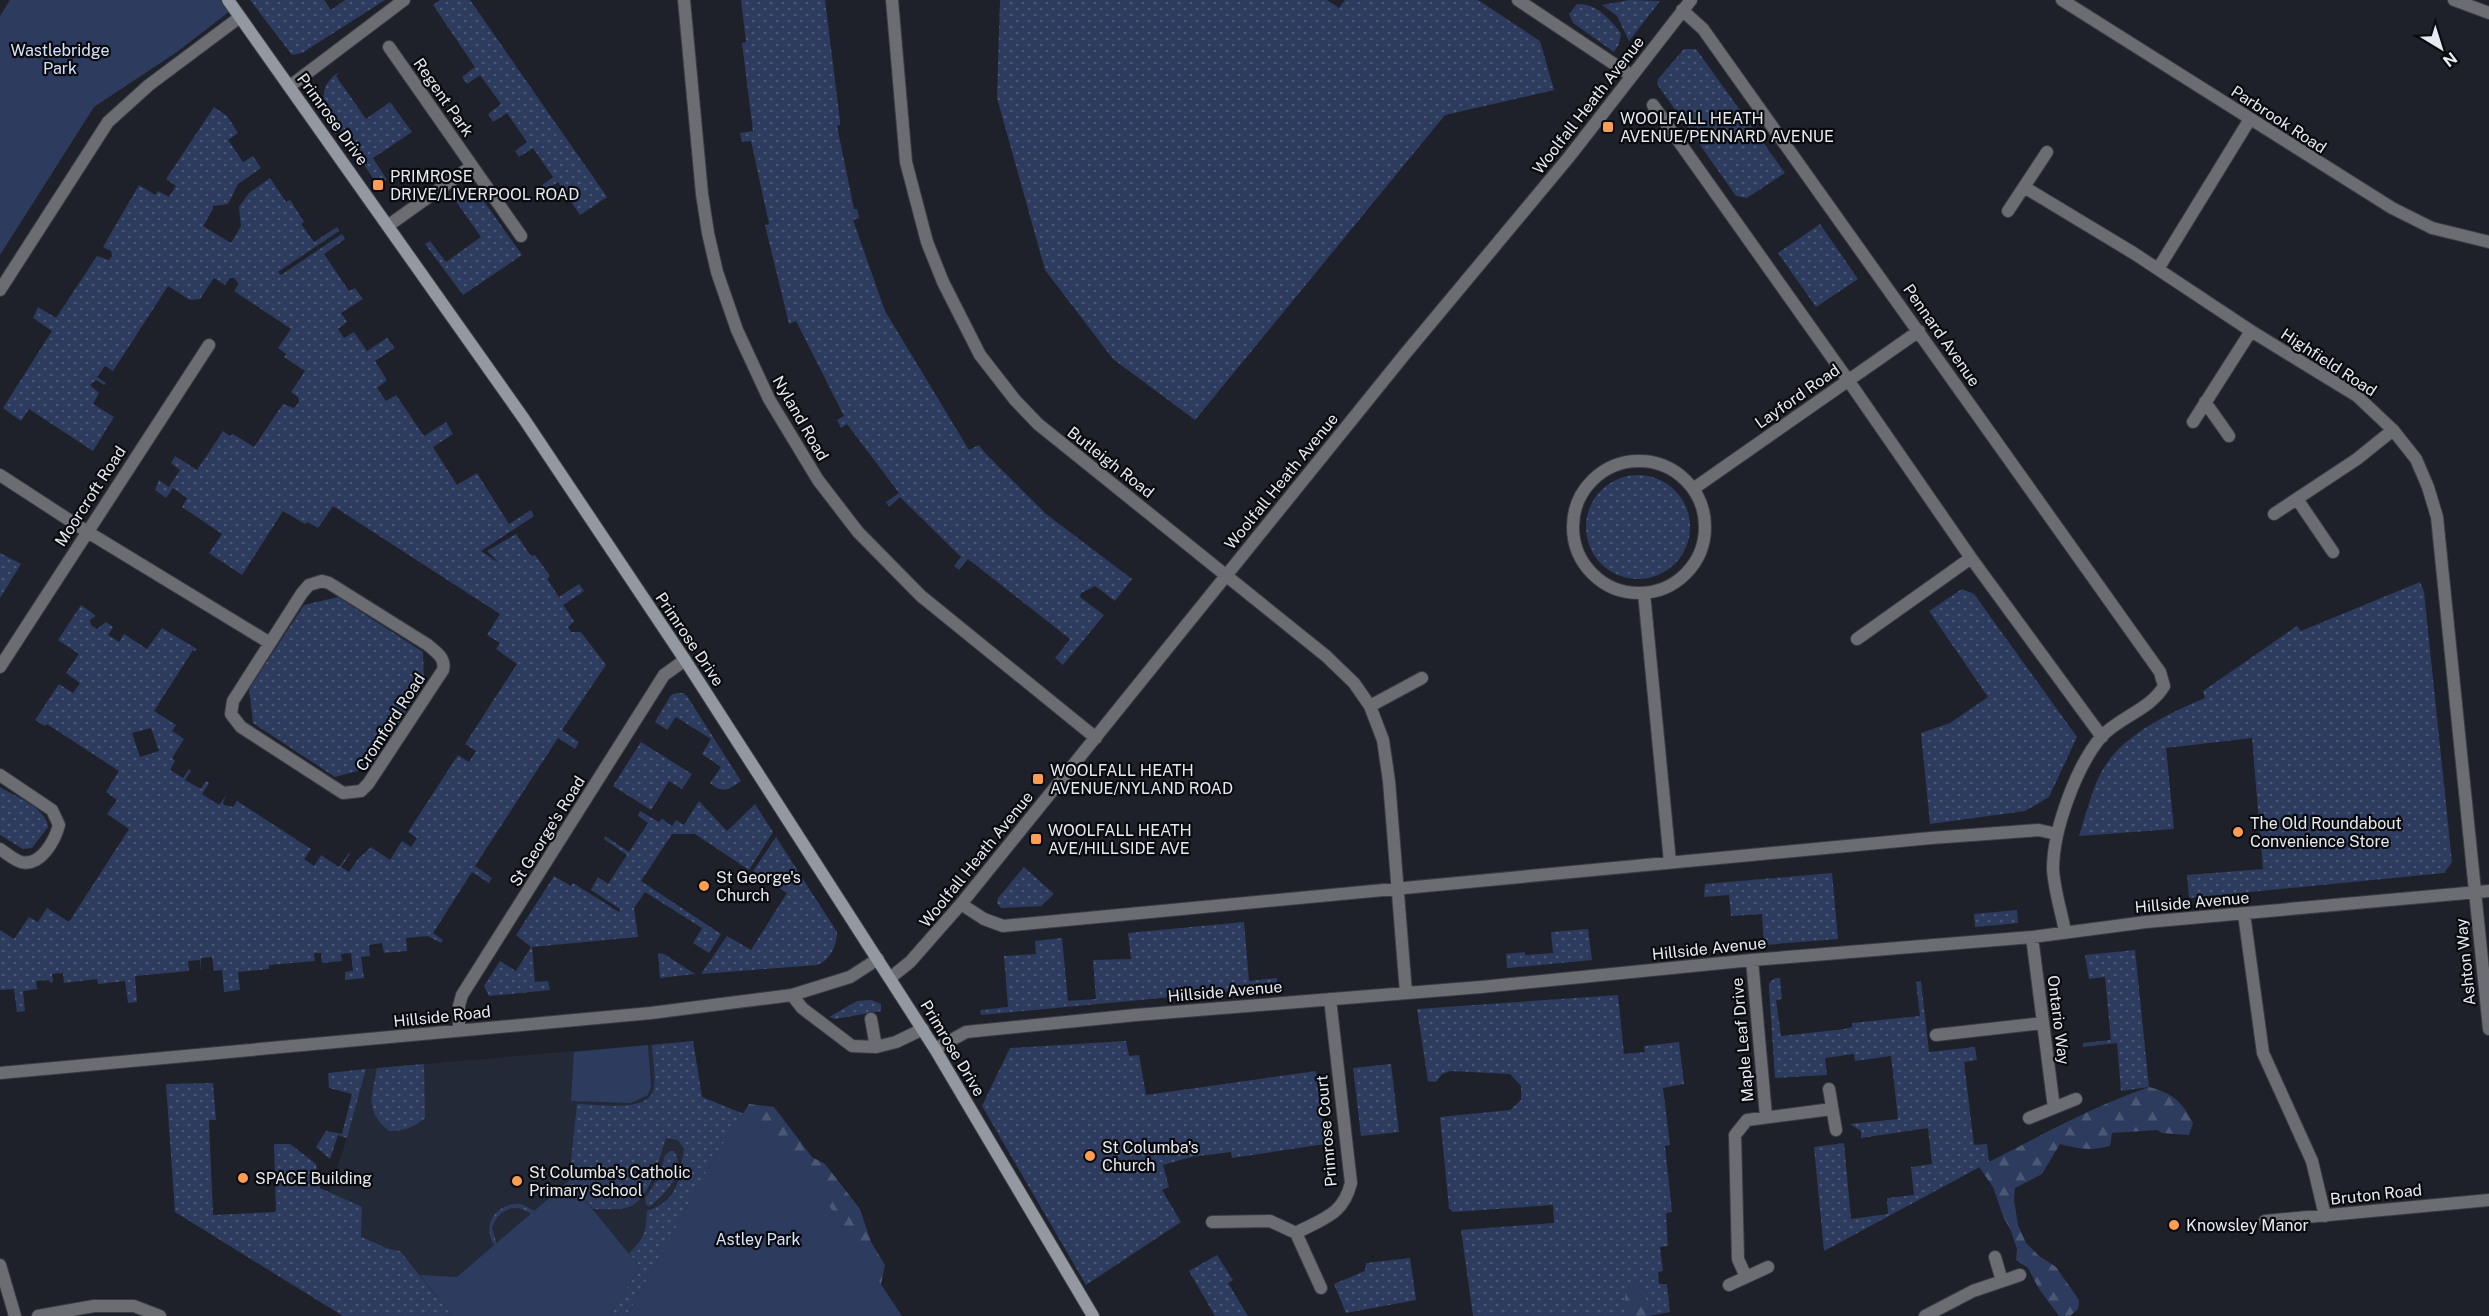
<svg xmlns="http://www.w3.org/2000/svg" width="2489" height="1316" viewBox="0 0 2489 1316" font-family="'Public Sans',sans-serif">
<style>
.built{fill:#232937}
.grass{fill:url(#grass-dots);fill-rule:evenodd}
.forest{fill:url(#forest-firs)}
.park{fill:#2d3b5e}
.lines{fill:none;stroke-linecap:round;stroke-linejoin:round}
.street-casing{stroke:#3a3d46;stroke-width:14}
.secondary-casing{stroke:#3a3d46;stroke-width:14}
.street{stroke:#6b6d72;stroke-width:12}
.secondary{stroke:#9498a0;stroke-width:12}
.poi-dot{fill:#fc9d52;stroke:#090b0f;stroke-width:2}
.labels{text-anchor:middle;stroke-width:4.5;stroke-linejoin:round;paint-order:stroke}
.park-label{font-size:16px;fill:#d8e3fe;stroke:#090b0f}
.street-label{font-size:16px;fill:#e7eaf0;stroke:#090b0f}
.poi-label{font-size:16px;fill:#e7eaf0;stroke:#090b0f;text-anchor:start}
</style>
<defs>
<pattern id="grass-dots" width="8" height="8" patternUnits="userSpaceOnUse" patternTransform="scale(1.5)"><rect width="8" height="8" fill="#2d3b5e"/><path d="M2 2h.1M6 6h.1" fill="none" stroke="#4b5875" stroke-width="1.8" stroke-linecap="round"/></pattern>
<pattern id="forest-firs" width="22" height="20" patternUnits="userSpaceOnUse" patternTransform="scale(1.5)"><rect width="22" height="20" fill="#2d3b5e"/><path d="M5 1l3.5 6h-7zM16 11l3.5 6h-7z" fill="#4b5875"/></pattern>
</defs>
<rect width="100%" height="100%" fill="#1e212a"/>
<path class="built" d="M693,1041L702,1097L744,1114L715,1156L627,1316H344L329,1192L347,1138L366,1069Z"/>
<path class="grass" d="M250,0H324L331,10L345,0H385L302,53L292,55Z
M440,0H470L607,197L580,215L558,182L543,192L540,187L553,177L533,148L519,157L515,151L527,142L507,113L493,122L488,114L501,104L480,75L467,84L462,77L475,67L433,5Z
M741,0H825L840,121V125L837,126L854,209H857L859,218L853,220L885,311L969,450L979,445L985,453L1046,514L1132,579L1115,601L1095,586L1081,593L1080,597L1104,615L1063,665L1055,658L1070,639L968,559L959,570L954,566L961,557L900,497L889,507L886,502L899,493L847,424L841,428L837,420L844,416L796,321L789,324L765,225L769,224L751,141L742,142L740,133L753,131L742,43L746,42Z
M1000,0H1327L1339,8L1345,0H1478L1540,41L1554,90L1445,115L1195,420L1113,359L1045,270L997,98Z
M1630,0L1660,1L1629,41L1617,16L1602,5Z
M1577,4C1596,3 1609,18 1621,33L1619,44L1614,52L1573,23L1569,14Z
M1684,49H1696L1785,173L1747,198L1736,196L1657,84L1658,79Z
M339,72L336,76L366,119L390,102L412,132L373,158L387,180L378,185L324,108C322,91 325,81 339,72Z
M214,107L227,116L238,133L228,140L243,162L253,156L261,168L238,184L228,204L213,206V209L203,226L231,243L241,226L239,207L249,193L270,178L286,202L290,200L304,222L301,224L314,242L337,227L339,231L278,272L281,275L342,234L345,239L324,254L349,291L355,288L363,299L341,313L347,322L338,329L344,338L354,332L367,351L387,338L395,348L375,361L387,380L377,388L386,401L396,395L424,436L446,422L453,434L433,447L457,485L477,473L509,524L531,510L534,516L481,551L499,563L487,551L516,534L531,556L535,555L550,576L547,579L559,597L579,584L584,591L563,605L574,621L568,627L571,632H581L606,665L562,730L579,742L575,749L558,738L475,866L492,878L489,883L472,872L433,933L443,940L441,943L428,936L406,938L407,951L384,953L382,943L369,945L370,956L361,957L364,978L345,980V972L353,971L351,953L341,954L342,961L322,963L321,953H314L315,961L269,965V969L238,972L240,990L224,992L222,970L214,971L212,957L201,958V971L200,960L188,961L189,971L135,976L137,1002L128,1003L125,981L98,984L97,979L64,983L63,973L52,974L53,982L50,983L49,980L36,981L37,989L23,991L25,1011L17,1012L14,989L0,990V930L14,939L29,917L38,922L47,908L69,922L129,829L107,814L117,800L106,792L119,771L47,724L45,726L35,720L59,684L73,693L80,683L66,673L79,654L58,640L81,605L96,616L90,620L91,625L97,629L106,622L113,627L108,635L119,642L124,634L147,649L162,628L197,649L195,651L193,650L154,711L176,725L172,731L184,739L172,758L175,761L170,770L183,778L189,769L191,771L185,780L201,789L206,781L209,783L202,794L219,805L227,794L223,802L224,805L233,807L237,801L311,849L304,859L314,866L321,855L339,867L349,853L350,854L341,867L349,872L358,859L371,847L390,860L402,841L411,847L417,838L408,832L458,755L469,762L476,751L465,744L517,664L496,649L500,643L487,635L500,614L333,506L318,528L307,522L305,524L283,511L242,575L209,553L222,534L182,507L187,498L173,488L166,498L155,490L159,480L169,487L180,470L171,463L175,456L197,470L223,431L230,436L233,434L254,447L283,404L294,408L299,402L298,397L291,392L305,371L284,357L286,354L278,348L291,329L234,291L239,284L234,278H230L225,285L214,278L200,299L190,300L168,286L113,371L105,366L97,377L106,383L104,385L96,380L90,385L99,393L93,404L114,417L93,451L29,409L21,421L3,408L52,331L33,318L38,307L56,318L97,256L109,260L112,256L111,251L103,247L139,185L155,195L158,191L169,197L176,186L166,179ZM151,728L159,751L140,757L132,733Z
M472,194L483,200L522,255L463,295L425,244L430,241L446,262L481,237L455,200Z
M1820,224L1858,279L1816,307L1778,253Z
M1586 527a52 52 0 1 1 104 0a52 52 0 1 1-104 0Z
M0,553L21,564L0,598Z
M2420,582L2424,592L2452,862L2444,873L2189,898L2187,875L2263,869L2252,738L2166,748L2174,829L2079,836C2086,815 2093,784 2105,766C2125,734 2171,712 2205,698L2203,691L2297,626L2301,631Z
M1962,589L1974,594L2077,737L2049,797L2025,811L1930,824L1921,733L1950,723L1988,697L1929,611Z
M338,597L423,652L424,684L369,768L335,777L253,723L249,689L304,605Z
M677,693H683L687,696L741,781C728,790 723,794 710,783L721,767L702,754L711,739L676,717L667,730L655,722L671,695Z
M641,742L692,774L682,789L669,781L651,810L613,786Z
M0,787C14,796 47,808 48,827L32,848L23,849L0,835Z
M699,801L727,831L755,804L773,832L749,870L695,834H672L641,881L721,934L709,953L693,943L702,928L645,892L634,908L638,937L532,947L535,982L548,981L550,990L489,996L484,986L500,961L516,971L531,947L516,935L554,876L571,886L573,883L619,912L620,909L591,890L598,877L608,884L627,855L604,839L605,836L629,852L648,823L638,816L640,811L659,822L662,819L672,826L676,820L684,825Z
M776,837L837,932C837,945 830,961 817,965L701,974L727,936L751,950L787,893L753,871Z
M1024,867L1054,894L1041,906L1001,908L997,903L998,898Z
M1832,873L1838,939L1764,945L1762,914L1731,916L1729,895L1704,897L1705,884Z
M2017,910L2018,923L1975,927L1974,914Z
M1244,922L1249,981L1277,978V987L981,1015L980,1010L1008,1007L1004,956L1036,954L1035,941L1062,938L1068,1001L1096,999L1093,960L1131,959L1128,933Z
M1588,929L1592,960L1507,968L1506,954L1525,952V955L1553,953L1551,932Z
M2135,950L2149,1087L2121,1091L2117,1043L2083,1047V1043L2111,1040L2105,977L2089,979L2085,955Z
M658,953L664,954L695,974L660,978Z
M1775,978H1780L1782,999L1776,1000L1781,1036L1845,1029L1852,1027V1023L1920,1016L1916,982L1921,981L1929,1052L1975,1047L1977,1060L1964,1062L1974,1145L1987,1144L1989,1162L1824,1251L1814,1147L1844,1143L1851,1219L1888,1214L1887,1198L1914,1195L1911,1167L1932,1164L1928,1128L1861,1138V1131L1850,1124L1898,1119L1891,1056L1855,1061L1854,1054L1825,1058L1827,1075L1775,1078L1769,988V983Z
M1618,995L1624,1054L1645,1052L1644,1046L1679,1042L1684,1084L1663,1088L1670,1145L1665,1146L1672,1212L1666,1213L1668,1246L1660,1247L1663,1271L1658,1272L1659,1284H1667L1670,1312L1649,1316H1473L1461,1230L1554,1223L1553,1205L1453,1212L1449,1208L1440,1117L1510,1110L1521,1100V1086L1510,1074L1450,1071L1442,1074L1436,1082L1428,1081L1417,1009Z
M871,1000L881,1004V1011L835,1019L829,1017L857,1001Z
M693,1041L702,1097L744,1114L715,1156L627,1316H609L640,1267L629,1253C645,1238 646,1232 647,1211C679,1201 679,1179 684,1149L678,1140L666,1138C659,1158 650,1204 625,1208C615,1210 603,1209 593,1209L569,1181L577,1104C596,1104 650,1114 654,1088C656,1074 652,1058 652,1045Z
M1126,1041L1129,1056L1139,1055L1146,1095L1316,1071L1325,1144L1232,1158L1231,1152L1191,1157L1163,1165L1169,1187L1162,1190L1181,1222L1086,1285L982,1106L1010,1048Z
M424,1064L425,1118C413,1128 404,1131 389,1131C364,1110 372,1097 377,1068Z
M1391,1064L1399,1132L1361,1136L1353,1068Z
M366,1069L347,1138L338,1135L330,1159L316,1147L326,1131L342,1134L352,1094L329,1088L328,1073Z
M213,1083L216,1120H209L213,1215L276,1212L274,1144H290L316,1164L320,1188L362,1207L361,1237C375,1242 386,1250 400,1251L452,1316H343L175,1212L166,1084Z
M670,1151H674C688,1171 664,1195 650,1206L646,1205L645,1199L660,1175L665,1155Z
M513,1204H521L535,1211L531,1214C515,1202 498,1209 492,1228L497,1245L495,1247C483,1228 491,1209 513,1204Z
M1217,1255L1233,1280L1228,1283L1248,1316H1215L1189,1271Z
M1410,1258L1416,1300L1346,1313L1334,1284L1365,1271L1366,1263Z"/>
<path class="forest" d="M2149,1087C2173,1093 2182,1102 2193,1123L2189,1135L2162,1133L2157,1130L2112,1133L2110,1146C2092,1151 2077,1149 2060,1144L2042,1174L2015,1188L2014,1200L2018,1225L2026,1243L2039,1256L2056,1267L2079,1300L2078,1309L2070,1316H2059L2039,1289L2028,1268L2016,1260L2017,1249L2011,1231L2003,1216L1993,1187L1979,1167C2035,1139 2090,1107 2149,1087Z
M749,1104L774,1107L812,1157L825,1164L860,1209L871,1242L885,1265L881,1284L627,1316L715,1156Z
M1632,1283C1643,1292 1652,1302 1649,1316H1624L1626,1287Z"/>
<path class="park" d="M10,0H228L234,8L177,52L94,107L0,255V16Z
M648,1045L651,1086L648,1095L631,1103L571,1101L574,1052Z
M744,1114L810,1177L902,1316H627L715,1156Z
M569,1181L640,1267L609,1316H452L420,1275L457,1277Z"/>
<g class="lines">
<defs>
<path id="street" d="M684,0L702,194L708,233L717,272L737,330L769,399L818,480L858,532L921,596L1096,738
M892,0L906,162L927,242L943,282L980,355L1015,400L1038,424L1326,656L1354,683L1370,706L1383,740L1389,781L1406,993
M1518,0L1632,76
M2062,0L2392,208L2432,228L2489,242
M2454,0L2489,13
M1682,10L1703,29L2160,672L2164,686C2150,710 2119,717 2101,737C2076,767 2053,830 2053,869C2054,889 2061,911 2065,931
M389,47L521,236
M290,86L404,0
M1653,105L1848,380L1971,558L2102,737
M2024,187L2135,254L2251,331L2357,396L2393,430L2416,459L2428,487L2437,517L2489,1029
M2008,211L2047,152
M389,225L472,166
M2158,269L2250,119
M0,290L108,122L149,85L240,17
M2205,402L2229,436
M2193,422L2251,331
M1573 527a66 66 0 1 1 132 0a66 66 0 1 1-132 0Z
M0,475L86,531L270,643
M1693,489L1919,331
M2297,499L2333,552
M2274,514L2357,459L2393,430
M322,581L329,583L428,645C436,652 446,658 443,670L368,784L361,791L343,793L241,727L231,714L233,701L302,593L309,585Z
M1644,593L1670,862
M1857,639L1971,558
M0,667L209,345
M1370,706L1422,678
M0,775L52,810L59,825C55,840 41,867 21,862C14,860 6,853 0,849
M961,904L984,919L1003,926L1931,838L2039,830L2056,834
M2244,914L2263,1053L2312,1161L2325,1216
M2032,937L2054,1108
M1752,960L1766,1116
M890,978L910,962L961,904L1405,354L1569,157L1691,0
M792,995L802,1008L852,1046L876,1047L896,1042L923,1029
M871,1019L876,1047
M459,1030V1006L462,995L664,675L685,660
M1936,1035L2043,1023
M935,1049L966,1032L1136,1015L1481,987L1752,960L2032,937L2146,922L2489,891
M0,1073L651,1013L792,995L850,977L878,959
M1829,1089L1836,1130
M2029,1118L2076,1099
M2265,1221L2489,1200
M1212,1222L1270,1221L1296,1233L1321,1288
M1296,1233C1324,1218 1343,1215 1351,1183L1330,999
M1995,1257L2002,1281
M0,1265L15,1316
M1746,1277L1738,1259L1735,1135L1747,1120L1832,1109
M1729,1285L1768,1267
M38,1316L94,1306H134L160,1316
M1925,1316L1973,1291L2020,1275"/>
<path id="secondary" d="M228,0L524,419L685,660L935,1049L1093,1316"/>
</defs>
<use href="#street" class="street-casing"/>
<use href="#secondary" class="secondary-casing"/>
<use href="#street" class="street"/>
<use href="#secondary" class="secondary"/>
</g>
<g class="poi-dot">
<rect x="1602" y="121" width="12" height="12" rx="3"/>
<rect x="372" y="179" width="12" height="12" rx="3"/>
<rect x="1032" y="773" width="12" height="12" rx="3"/>
<circle cx="2238" cy="832" r="6"/>
<rect x="1030" y="833" width="12" height="12" rx="3"/>
<circle cx="704" cy="886" r="6"/>
<circle cx="1090" cy="1156" r="6"/>
<circle cx="243" cy="1178" r="6"/>
<circle cx="517" cy="1181" r="6"/>
<circle cx="2174" cy="1225" r="6"/>
</g>
<g class="labels">
<g class="park-label">
<text x="60" y="56">Wastlebridge<tspan x="60" dy="18">Park</tspan></text>
<text x="758" y="1245">Astley Park</text>
</g>
<g class="street-label">
<text transform="translate(444 97) rotate(55)" y="6">Regent Park</text>
<text transform="translate(1588 105) rotate(-52)" y="6">Woolfall Heath Avenue</text>
<text transform="translate(333 119) rotate(54)" y="6">Primrose Drive</text>
<text transform="translate(2279 119) rotate(33)" y="6">Parbrook Road</text>
<text transform="translate(1942 335) rotate(55)" y="6">Pennard Avenue</text>
<text transform="translate(2329 362) rotate(33)" y="6">Highfield Road</text>
<text transform="translate(1797 396) rotate(-35)" y="6">Layford Road</text>
<text transform="translate(801 418) rotate(60)" y="6">Nyland Road</text>
<text transform="translate(1111 462) rotate(38)" y="6">Butleigh Road</text>
<text transform="translate(1281 481) rotate(-51)" y="6">Woolfall Heath Avenue</text>
<text transform="translate(90 496) rotate(-57)" y="6">Moorcroft Road</text>
<text transform="translate(690 639) rotate(56)" y="6">Primrose Drive</text>
<text transform="translate(390 722) rotate(-57)" y="6">Cromford Road</text>
<text transform="translate(547 831) rotate(-58)" y="6">St George's Road</text>
<text transform="translate(976 859) rotate(-51)" y="6">Woolfall Heath Avenue</text>
<text transform="translate(2192 902) rotate(-5)" y="6">Hillside Avenue</text>
<text transform="translate(1709 948) rotate(-6)" y="6">Hillside Avenue</text>
<text transform="translate(2465 962) rotate(-96)" y="6">Ashton Way</text>
<text transform="translate(1225 991) rotate(-5)" y="6">Hillside Avenue</text>
<text transform="translate(442 1016) rotate(-6)" y="6">Hillside Road</text>
<text transform="translate(2059 1020) rotate(83)" y="6">Ontario Way</text>
<text transform="translate(1742 1040) rotate(-95)" y="6">Maple Leaf Drive</text>
<text transform="translate(953 1048) rotate(59)" y="6">Primrose Drive</text>
<text transform="translate(1326 1131) rotate(-95)" y="6">Primrose Court</text>
<text transform="translate(2376 1194) rotate(-6)" y="6">Bruton Road</text>
</g>
<g class="poi-label">
<text x="1620" y="124">WOOLFALL HEATH<tspan x="1620" dy="18">AVENUE/PENNARD AVENUE</tspan></text>
<text x="390" y="182">PRIMROSE<tspan x="390" dy="18">DRIVE/LIVERPOOL ROAD</tspan></text>
<text x="1050" y="776">WOOLFALL HEATH<tspan x="1050" dy="18">AVENUE/NYLAND ROAD</tspan></text>
<text x="2250" y="829">The Old Roundabout<tspan x="2250" dy="18">Convenience Store</tspan></text>
<text x="1048" y="836">WOOLFALL HEATH<tspan x="1048" dy="18">AVE/HILLSIDE AVE</tspan></text>
<text x="716" y="883">St George's<tspan x="716" dy="18">Church</tspan></text>
<text x="1102" y="1153">St Columba's<tspan x="1102" dy="18">Church</tspan></text>
<text x="529" y="1178">St Columba's Catholic<tspan x="529" dy="18">Primary School</tspan></text>
<text x="255" y="1184">SPACE Building</text>
<text x="2186" y="1231">Knowsley Manor</text>
</g>
</g>
<g transform="translate(2441 48) rotate(142)" stroke="#090b0f" stroke-width="4.5" paint-order="stroke">
<path d="M0-4.5L10 22L0 15L-10 22Z" fill="#e7eaf0"/>
<text y="-9" font-size="16" font-weight="bold" text-anchor="middle" fill="#e7eaf0">N</text>
</g>
</svg>
